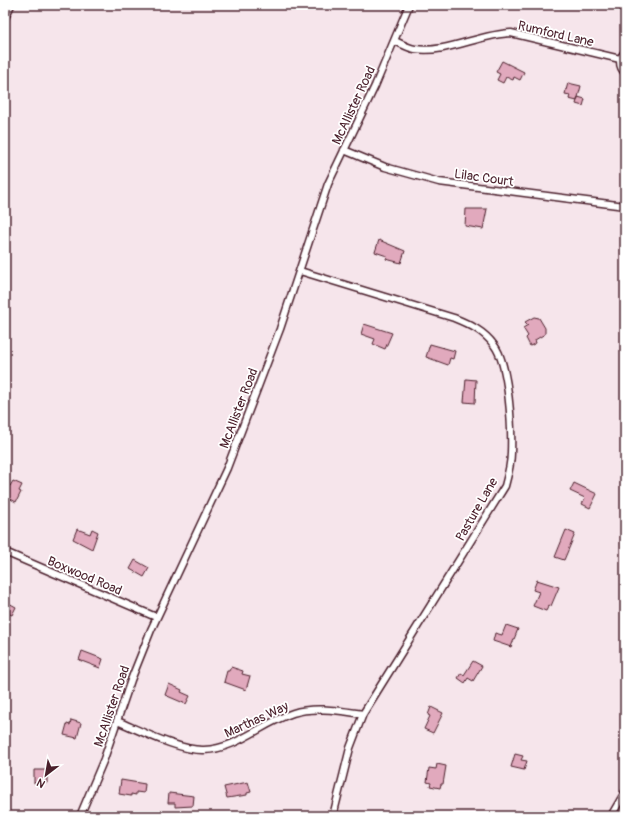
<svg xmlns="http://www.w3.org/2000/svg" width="630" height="821" viewBox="0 0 630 821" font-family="Pangolin,sans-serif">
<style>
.building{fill:#e1a9bd;stroke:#4a1f2b}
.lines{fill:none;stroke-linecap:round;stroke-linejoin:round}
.street-casing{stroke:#4a1f2b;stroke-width:9}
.street{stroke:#fff;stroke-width:6}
.labels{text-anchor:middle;stroke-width:3.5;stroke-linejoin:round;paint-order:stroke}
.street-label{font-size:13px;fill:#4a1f2b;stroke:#fff}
</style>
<rect width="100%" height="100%" fill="#f6e5eb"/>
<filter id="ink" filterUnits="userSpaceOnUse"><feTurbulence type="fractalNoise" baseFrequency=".025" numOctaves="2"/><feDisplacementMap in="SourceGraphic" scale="8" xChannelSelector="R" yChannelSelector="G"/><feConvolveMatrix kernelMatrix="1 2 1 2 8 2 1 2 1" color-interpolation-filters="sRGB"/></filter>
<g filter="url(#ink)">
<path class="building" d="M502,61L524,72L520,80L514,77L513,80L506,77L503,83L497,80L500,74L496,72Z
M568,83L581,86L577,101L569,99L570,95L565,94Z
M578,97L585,99L583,106L576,104Z
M466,209H487L483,229L465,226Z
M379,240L405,251L401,263L386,259L387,256L375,252Z
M534,317L539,318L545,328V334L535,340L536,343L530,346L526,338L528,336L523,328L528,325L525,322Z
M364,324L392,333L385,349L373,344L375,339L361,334Z
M430,344L455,351L453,359L450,358L448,365L426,357Z
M466,379L476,380L475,403L464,402Z
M13,481L22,485L19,491L21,492L16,502L5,496V491L8,485L10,486Z
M574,483L597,494L590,508L582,504L585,498L570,491Z
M77,529L90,534L92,529L98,532L92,549L73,539Z
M566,530L575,534L564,560L555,557Z
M135,560L149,568L144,577L130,569Z
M537,580L559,587L551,606L549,605L546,611L533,606L539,592L533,590Z
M5,601L16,607L12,615L5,612Z
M506,625L518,629L511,647L493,641L495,633L502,635Z
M82,651L103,659L100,668L79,660Z
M473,661L482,666L473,681L468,678L465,683L458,678L461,673L464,675Z
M231,667L243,671L242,674L250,676L246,690L224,682L227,671H229Z
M169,684L182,690L181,692L190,696L186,704L165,695Z
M431,707L443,713L433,733L424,729L430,716L428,715Z
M71,720L81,723L77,738L64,735L67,724L70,725Z
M515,754L523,756L521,760L527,761L524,770L511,767Z
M437,764L446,766L443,784H441L440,788L430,786L431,783L427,782L429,768L436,769Z
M34,770H47V783H34Z
M121,780L145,784L144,793L136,792V795L131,794V796L119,794Z
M248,782L251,792L247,793V795L227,798L224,787Z
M169,793L194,796L193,806L175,807V803H168Z"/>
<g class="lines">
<defs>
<path id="street" d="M5,18L11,5
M395,41C402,44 408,48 415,49C446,54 479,34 511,33L620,59
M625,52C619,58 618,66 625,73
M344,150L385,167L439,182L625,206
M300,271L454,318C469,324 484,331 494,345C509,364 512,428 511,453C511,464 508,475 505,486L363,714L350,748L333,816
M5,552L156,617
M117,721C139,730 180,751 204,750C237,749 262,723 293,713C314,706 341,711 363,714
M80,816L104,759L131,680L151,630L227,468L280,329L328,184L375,86L409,5
M611,816L625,792"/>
</defs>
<use href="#street" class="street-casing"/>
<use href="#street" class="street"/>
</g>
</g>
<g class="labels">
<g class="street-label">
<text transform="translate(556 33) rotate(13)" y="5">Rumford Lane</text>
<text transform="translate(353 105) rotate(-65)" y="5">McAllister Road</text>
<text transform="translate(484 177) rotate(8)" y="5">Lilac Court</text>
<text transform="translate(238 408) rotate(-69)" y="5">McAllister Road</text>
<text transform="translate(476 509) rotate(-60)" y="5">Pasture Lane</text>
<text transform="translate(85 575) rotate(23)" y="5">Boxwood Road</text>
<text transform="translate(111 706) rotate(-71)" y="5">McAllister Road</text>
<text transform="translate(256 719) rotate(-25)" y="5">Marthas Way</text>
</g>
</g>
<rect width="630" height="821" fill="none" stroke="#fff" stroke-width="20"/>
<rect x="10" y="10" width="610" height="801" fill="none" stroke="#4a1f2b" stroke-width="1.5" filter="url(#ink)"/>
<g transform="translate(46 775) rotate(211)" stroke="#ffffff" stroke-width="3" paint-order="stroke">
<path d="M0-3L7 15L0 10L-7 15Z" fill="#4a1f2b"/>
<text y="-6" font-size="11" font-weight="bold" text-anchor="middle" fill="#4a1f2b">N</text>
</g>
</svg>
